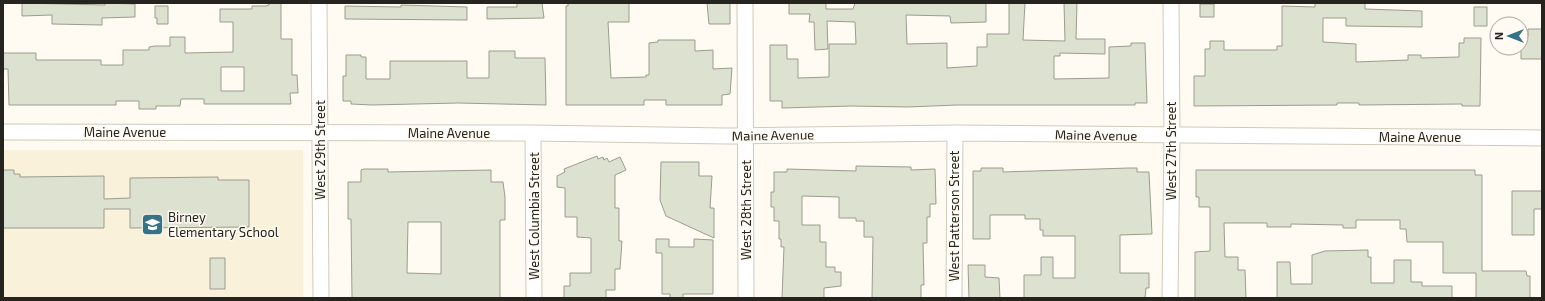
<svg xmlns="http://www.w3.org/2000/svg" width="1545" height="301" viewBox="0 0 1545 301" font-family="'Exo 2',sans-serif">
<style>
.built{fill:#f9f1d9}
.building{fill:#dde1d0;stroke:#9a9d8e;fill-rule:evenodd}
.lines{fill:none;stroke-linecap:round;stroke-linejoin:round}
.minor-casing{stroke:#d0caba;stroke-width:17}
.minor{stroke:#fff;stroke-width:15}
.labels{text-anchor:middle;stroke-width:3;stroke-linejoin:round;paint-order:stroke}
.street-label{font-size:13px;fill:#26241e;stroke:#fffbf2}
.poi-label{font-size:13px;fill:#26241e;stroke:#fffbf2;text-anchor:start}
</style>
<rect width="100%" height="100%" fill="#fffbf2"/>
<path class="built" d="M3,150H303V298H3Z"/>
<path class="building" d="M22,3L105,5V3L135,4V17L102,18V25L52,24V15L22,16Z
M269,3H281V39H292V75H297L298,93H290L291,104H204V99H181L180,106H156V109H139V101H116V105H9L8,69H3V53H36V60H101V65H123V50H149V47L155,46H170V37H185V53L233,52V22H220V9H252V6H266L269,5ZM221,67H244V91H221Z
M517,3H542L544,18L487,19V7H517Z
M568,3H629V22H608L611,78L646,77V75H649V43L658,42V40H695V51L713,50V69L732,68L730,94L722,95V105H666V100H644V105H566V6H568Z
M707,3H730V24H709Z
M789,3H826V9H853L855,3H986V22L951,23L950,16L906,15L907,44L947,43V68L977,66V47H987V34H1009V3H1025L1023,40L1065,41L1064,3H1077L1076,39H1105V54L1060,53V56H1054V79L1109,78V47L1131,46V43H1145L1147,103H1135V105H957L907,107L852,106L782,108V101H770V45H787V59H798V78L829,77V44H856L855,22L827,21L828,49L815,50L814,22H809L810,14H789Z
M1315,3H1365V9L1422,11V27L1346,26V18H1323V42L1356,44V62L1408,60V55H1421V58L1459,57V43H1464V38H1481L1480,106H1462V104L1359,105V103H1337V105L1194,106V76H1205V49H1210V41H1224V50H1277V46H1282V6L1315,7Z
M1200,4H1214V17H1200Z
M401,5L467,7V20L345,19V6L401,7Z
M155,6H168V24H157V18H155Z
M1474,7H1487V26H1474Z
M1528,29H1542V59H1521V36H1528Z
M489,51H515V58H545L546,105L458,103L372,105L351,104V101H343V76H346V55H361V57H366V79H390V61H467V78H489Z
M597,156L598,159L603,157L604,160L607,158L609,162L620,157L626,170L615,175V208H619V241H622L620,269H615V290H606V298H564V286H570V273H591V238L577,237V217H565V188L557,187V176L565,172L564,169Z
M661,162H699V176H712L710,208H714V238L666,216L660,200Z
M856,166L911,167V170L935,169L936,204H930V217H927V243H923L924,285H921V298H872L873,237H864V221H856V218H839V197L802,196V225H820V242H826V267H835V272H841V286L824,288V298H782L784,247H781V239H779V221H774V207H771V192H774V172H787V169L856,171Z
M981,168H1003V172L1129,168H1137V172H1149L1152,234L1120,235V273H1149V288H1146L1145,298H1024V275H1041V257H1053V278H1075V236H1043V230H1040V219H1025V215H990V239H973V171H981Z
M364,169H388V172L491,170V182H503L505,197V220H500V298H352L351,219H348V182H361V170ZM408,222H441V274L407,273Z
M3,170H14V174H20V177L104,176V199L130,198V178L218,177V180H249V227L130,228V209H104V228H3Z
M1196,170H1475V175H1482V271H1526L1527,276H1530V298H1476V273H1443V242H1407L1406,229H1400V220H1356V228H1343V225L1291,224V227H1267V223H1224L1225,257H1238V270H1245L1246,298H1195V252L1210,251V207H1199V197H1196Z
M1512,191H1542V209H1534V235H1512Z
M656,239H669V247H694V239L713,240V294H683V298H670V294H662V253H656Z
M1368,250V257H1371V283H1394V260H1411V282H1422V286H1452V298H1277V262H1290L1291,284H1312V255L1325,251Z
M210,258H225V289H210Z
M968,265H985V277L999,278L1000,298H969Z"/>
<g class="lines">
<defs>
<path id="minor" d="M319,3L321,298
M745,3L746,298
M3,132L533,133L726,136L955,133L1542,138
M533,133L534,298
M954,298L955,133
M1170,298L1172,136L1171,3"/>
</defs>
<use href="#minor" class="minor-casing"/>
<use href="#minor" class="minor"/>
</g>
<defs>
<symbol id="school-square" viewBox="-11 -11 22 22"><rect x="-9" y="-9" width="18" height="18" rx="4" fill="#357488" stroke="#fffbf2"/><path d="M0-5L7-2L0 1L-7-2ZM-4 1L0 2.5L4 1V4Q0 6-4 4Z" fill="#fff"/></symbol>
</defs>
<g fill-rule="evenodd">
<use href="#school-square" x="140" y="212" width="25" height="25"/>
</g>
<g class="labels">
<g class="street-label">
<text x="125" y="137">Maine Avenue</text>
<text x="449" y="138">Maine Avenue</text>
<text transform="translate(773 135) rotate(-1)" y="5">Maine Avenue</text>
<text transform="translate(1096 135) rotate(1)" y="5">Maine Avenue</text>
<text x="1420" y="142">Maine Avenue</text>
<text transform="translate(320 150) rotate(-90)" y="5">West 29th Street</text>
<text transform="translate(1171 151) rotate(-90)" y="5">West 27th Street</text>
<text transform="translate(746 210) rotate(-90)" y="5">West 28th Street</text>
<text transform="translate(534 216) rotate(-90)" y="5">West Columbia Street</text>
<text transform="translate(954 216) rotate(-90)" y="5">West Patterson Street</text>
</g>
<g class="poi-label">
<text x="168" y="222">Birney<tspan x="168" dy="15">Elementary School</tspan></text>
</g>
</g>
<rect width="1545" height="301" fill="none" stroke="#26241e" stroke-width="8"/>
<g transform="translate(1509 36) rotate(270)"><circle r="19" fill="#fffbf2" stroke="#a8a59d"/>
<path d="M0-3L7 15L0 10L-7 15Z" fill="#357488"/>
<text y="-6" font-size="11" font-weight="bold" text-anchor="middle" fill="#26241e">N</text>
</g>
</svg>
